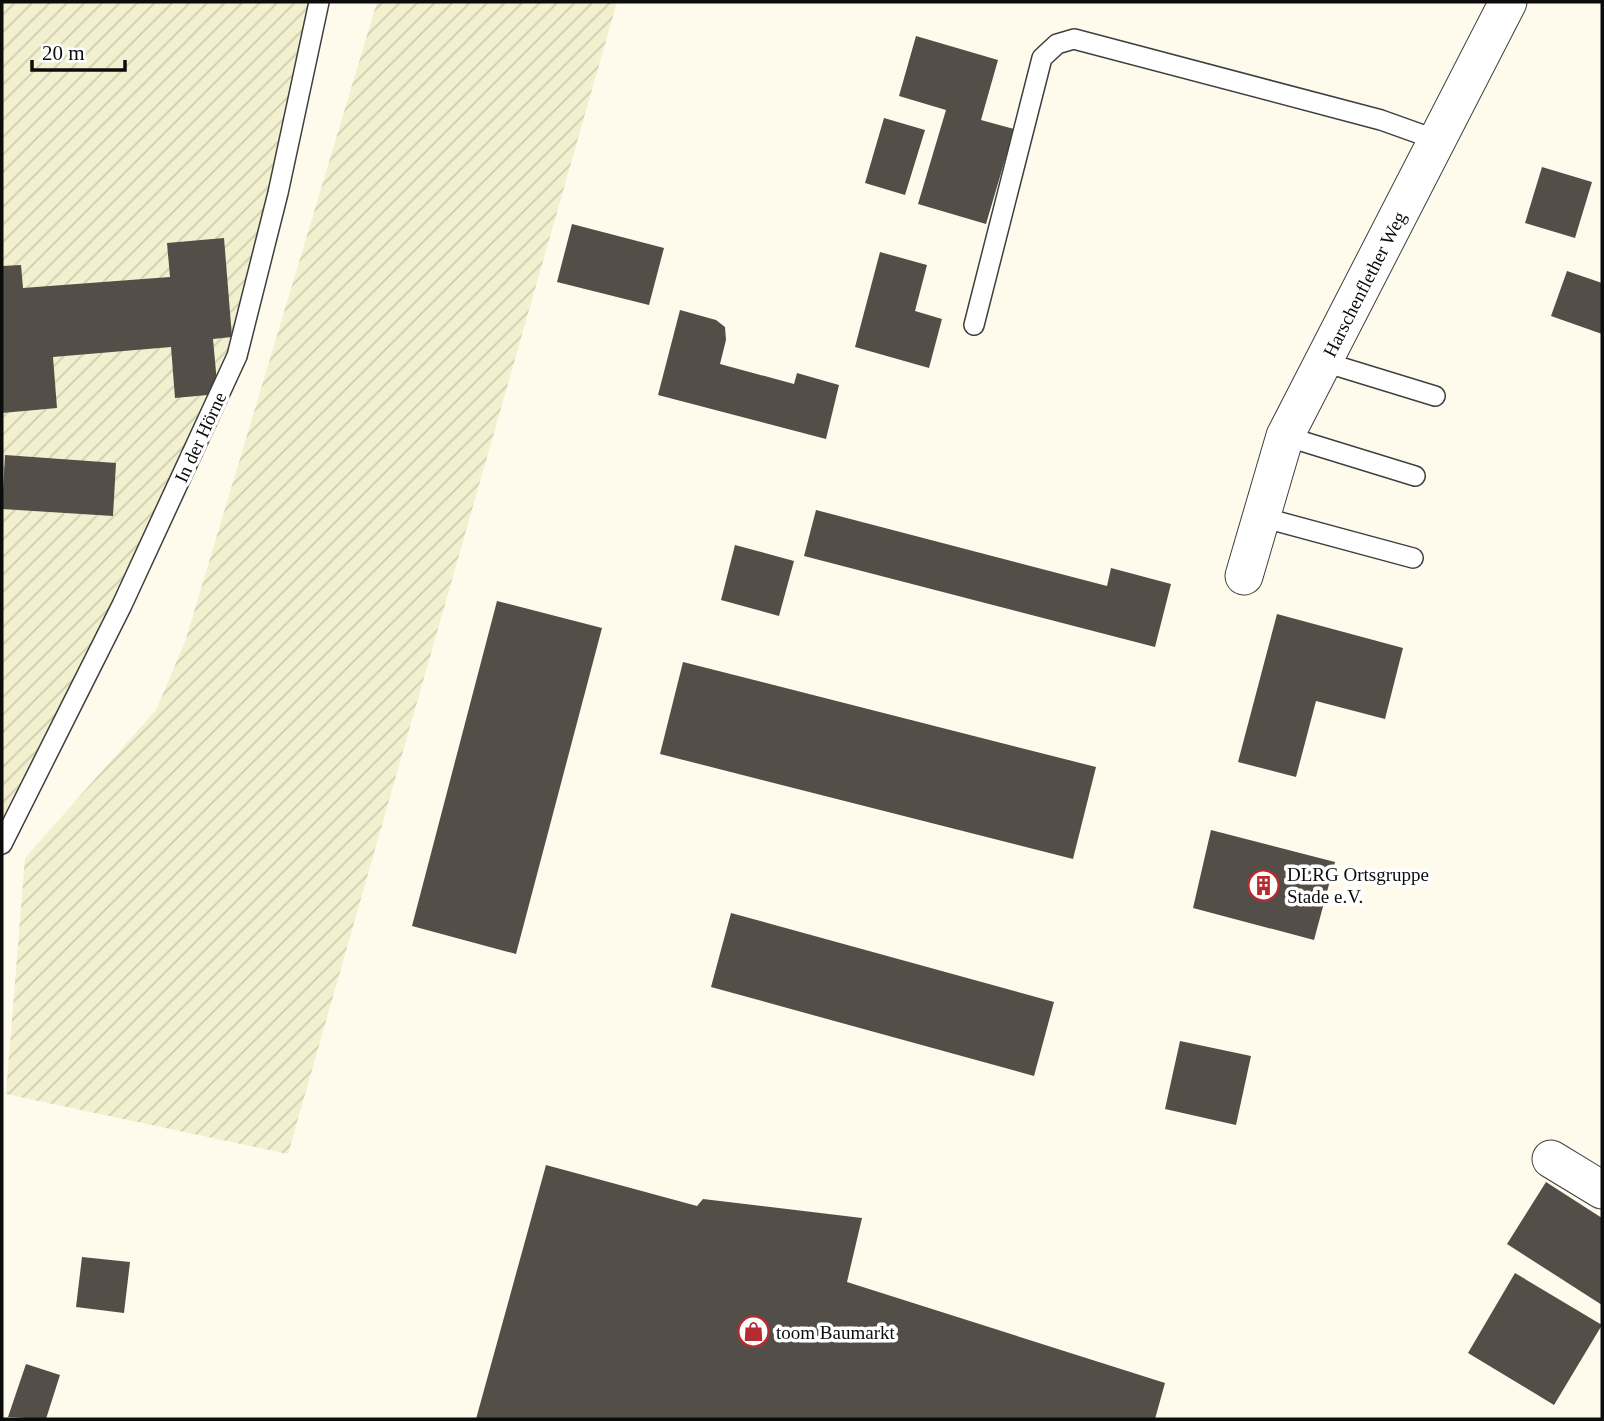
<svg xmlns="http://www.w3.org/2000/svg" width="1604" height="1421" viewBox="0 0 1604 1421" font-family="'Times New Roman',serif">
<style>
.farmland{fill:url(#farmland-furrows)}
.building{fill:#544e49}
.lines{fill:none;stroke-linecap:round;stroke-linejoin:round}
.service-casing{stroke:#3f3f3f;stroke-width:22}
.minor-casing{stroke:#3f3f3f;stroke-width:39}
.service{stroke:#fff;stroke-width:19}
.minor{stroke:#fff;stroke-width:37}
.labels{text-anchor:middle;stroke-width:7;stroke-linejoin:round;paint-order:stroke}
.street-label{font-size:19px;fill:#0c0c0c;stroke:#fff}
.poi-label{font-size:19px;fill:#0c0c0c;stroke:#fff;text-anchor:start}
</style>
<defs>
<pattern id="farmland-furrows" width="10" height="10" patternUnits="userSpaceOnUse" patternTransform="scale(1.75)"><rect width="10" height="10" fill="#f2f0ce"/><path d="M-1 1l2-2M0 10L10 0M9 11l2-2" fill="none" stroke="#cecdb0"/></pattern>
</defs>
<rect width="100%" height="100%" fill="#fefbed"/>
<path class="farmland" d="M2,2H319L237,356L2,844Z
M377,2H617L288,1154L6,1094L25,858L156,710L185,642Z"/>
<path class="building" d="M916,36L998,60L981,120L1014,129L986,224L918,204L946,110L899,96Z
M884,118L925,130L905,195L865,183Z
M1542,167L1592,182L1575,238L1525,223Z
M572,224L664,248L649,305L557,282Z
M224,238L232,337L213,339L218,394L175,398L171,347L53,357L57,408L2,413V266L21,265L23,288L170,277L167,243Z
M880,252L927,265L915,311L942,319L929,368L855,347Z
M1567,271L1602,283V334L1551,316Z
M680,310L716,320L725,327L726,340L720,364L794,384L797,373L839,385L826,439L658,395Z
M5,455L116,463L113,516L2,509Z
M816,510L1107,586L1111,568L1171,584L1155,647L804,556Z
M735,545L794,561L779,616L721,600Z
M497,601L602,628L516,954L412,926Z
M1277,614L1403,648L1385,719L1316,701L1296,777L1238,762Z
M683,662L1096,767L1073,859L660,754Z
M1211,830L1335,862L1314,940L1193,908Z
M731,913L1054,1002L1034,1076L711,987Z
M1180,1041L1251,1056L1236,1125L1165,1109Z
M546,1165L697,1206L703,1199L862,1218L847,1282L1165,1383L1155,1419H476Z
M1546,1182L1602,1218V1305L1507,1244Z
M82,1257L130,1262L124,1313L76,1307Z
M1515,1273L1602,1325L1554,1405L1468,1353Z
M26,1364L60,1375L46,1419L8,1417Z"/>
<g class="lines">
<defs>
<path id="service" d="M974,325L1042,58L1057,44L1074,39L1381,120L1437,140
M1324,362L1435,396
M1285,436L1415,476
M1261,517L1413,558
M2,844L122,605L237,356L278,193L319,2"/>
<path id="minor" d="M1244,576L1285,436L1508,2
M1551,1159L1602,1190"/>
</defs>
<use href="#service" class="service-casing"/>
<use href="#minor" class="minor-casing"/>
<use href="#service" class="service"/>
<use href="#minor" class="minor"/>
</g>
<defs>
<symbol id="building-ring" viewBox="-11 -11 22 22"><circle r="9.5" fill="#fff" stroke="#b42c30" stroke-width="1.5"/><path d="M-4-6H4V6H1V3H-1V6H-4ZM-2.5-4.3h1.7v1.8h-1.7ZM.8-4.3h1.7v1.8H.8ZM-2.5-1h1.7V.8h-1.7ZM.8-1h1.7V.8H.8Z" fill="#b42c30"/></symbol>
<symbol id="shop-ring" viewBox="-11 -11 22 22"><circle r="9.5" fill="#fff" stroke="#b42c30" stroke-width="1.5"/><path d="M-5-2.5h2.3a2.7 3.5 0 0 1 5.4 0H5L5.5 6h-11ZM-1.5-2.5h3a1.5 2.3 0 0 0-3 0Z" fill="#b42c30"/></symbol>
</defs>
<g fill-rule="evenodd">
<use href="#building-ring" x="1246" y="868" width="35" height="35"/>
<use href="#shop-ring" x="736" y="1314" width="35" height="35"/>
</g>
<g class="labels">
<g class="street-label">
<text transform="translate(1364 284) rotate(-63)" y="7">Harschenflether Weg</text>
<text transform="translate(200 437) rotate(-65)" y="7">In der Hörne</text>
</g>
<g class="poi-label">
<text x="1287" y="881">DLRG Ortsgruppe<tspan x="1287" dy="22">Stade e.V.</tspan></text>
<text x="776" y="1339">toom Baumarkt</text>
</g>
</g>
<rect width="1604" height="1421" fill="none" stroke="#0c0c0c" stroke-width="7"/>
<path d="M32 60v10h93v-10" fill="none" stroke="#0c0c0c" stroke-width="3.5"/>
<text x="42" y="60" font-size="21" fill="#0c0c0c" stroke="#ffffff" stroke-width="5" paint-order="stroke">20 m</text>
</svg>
